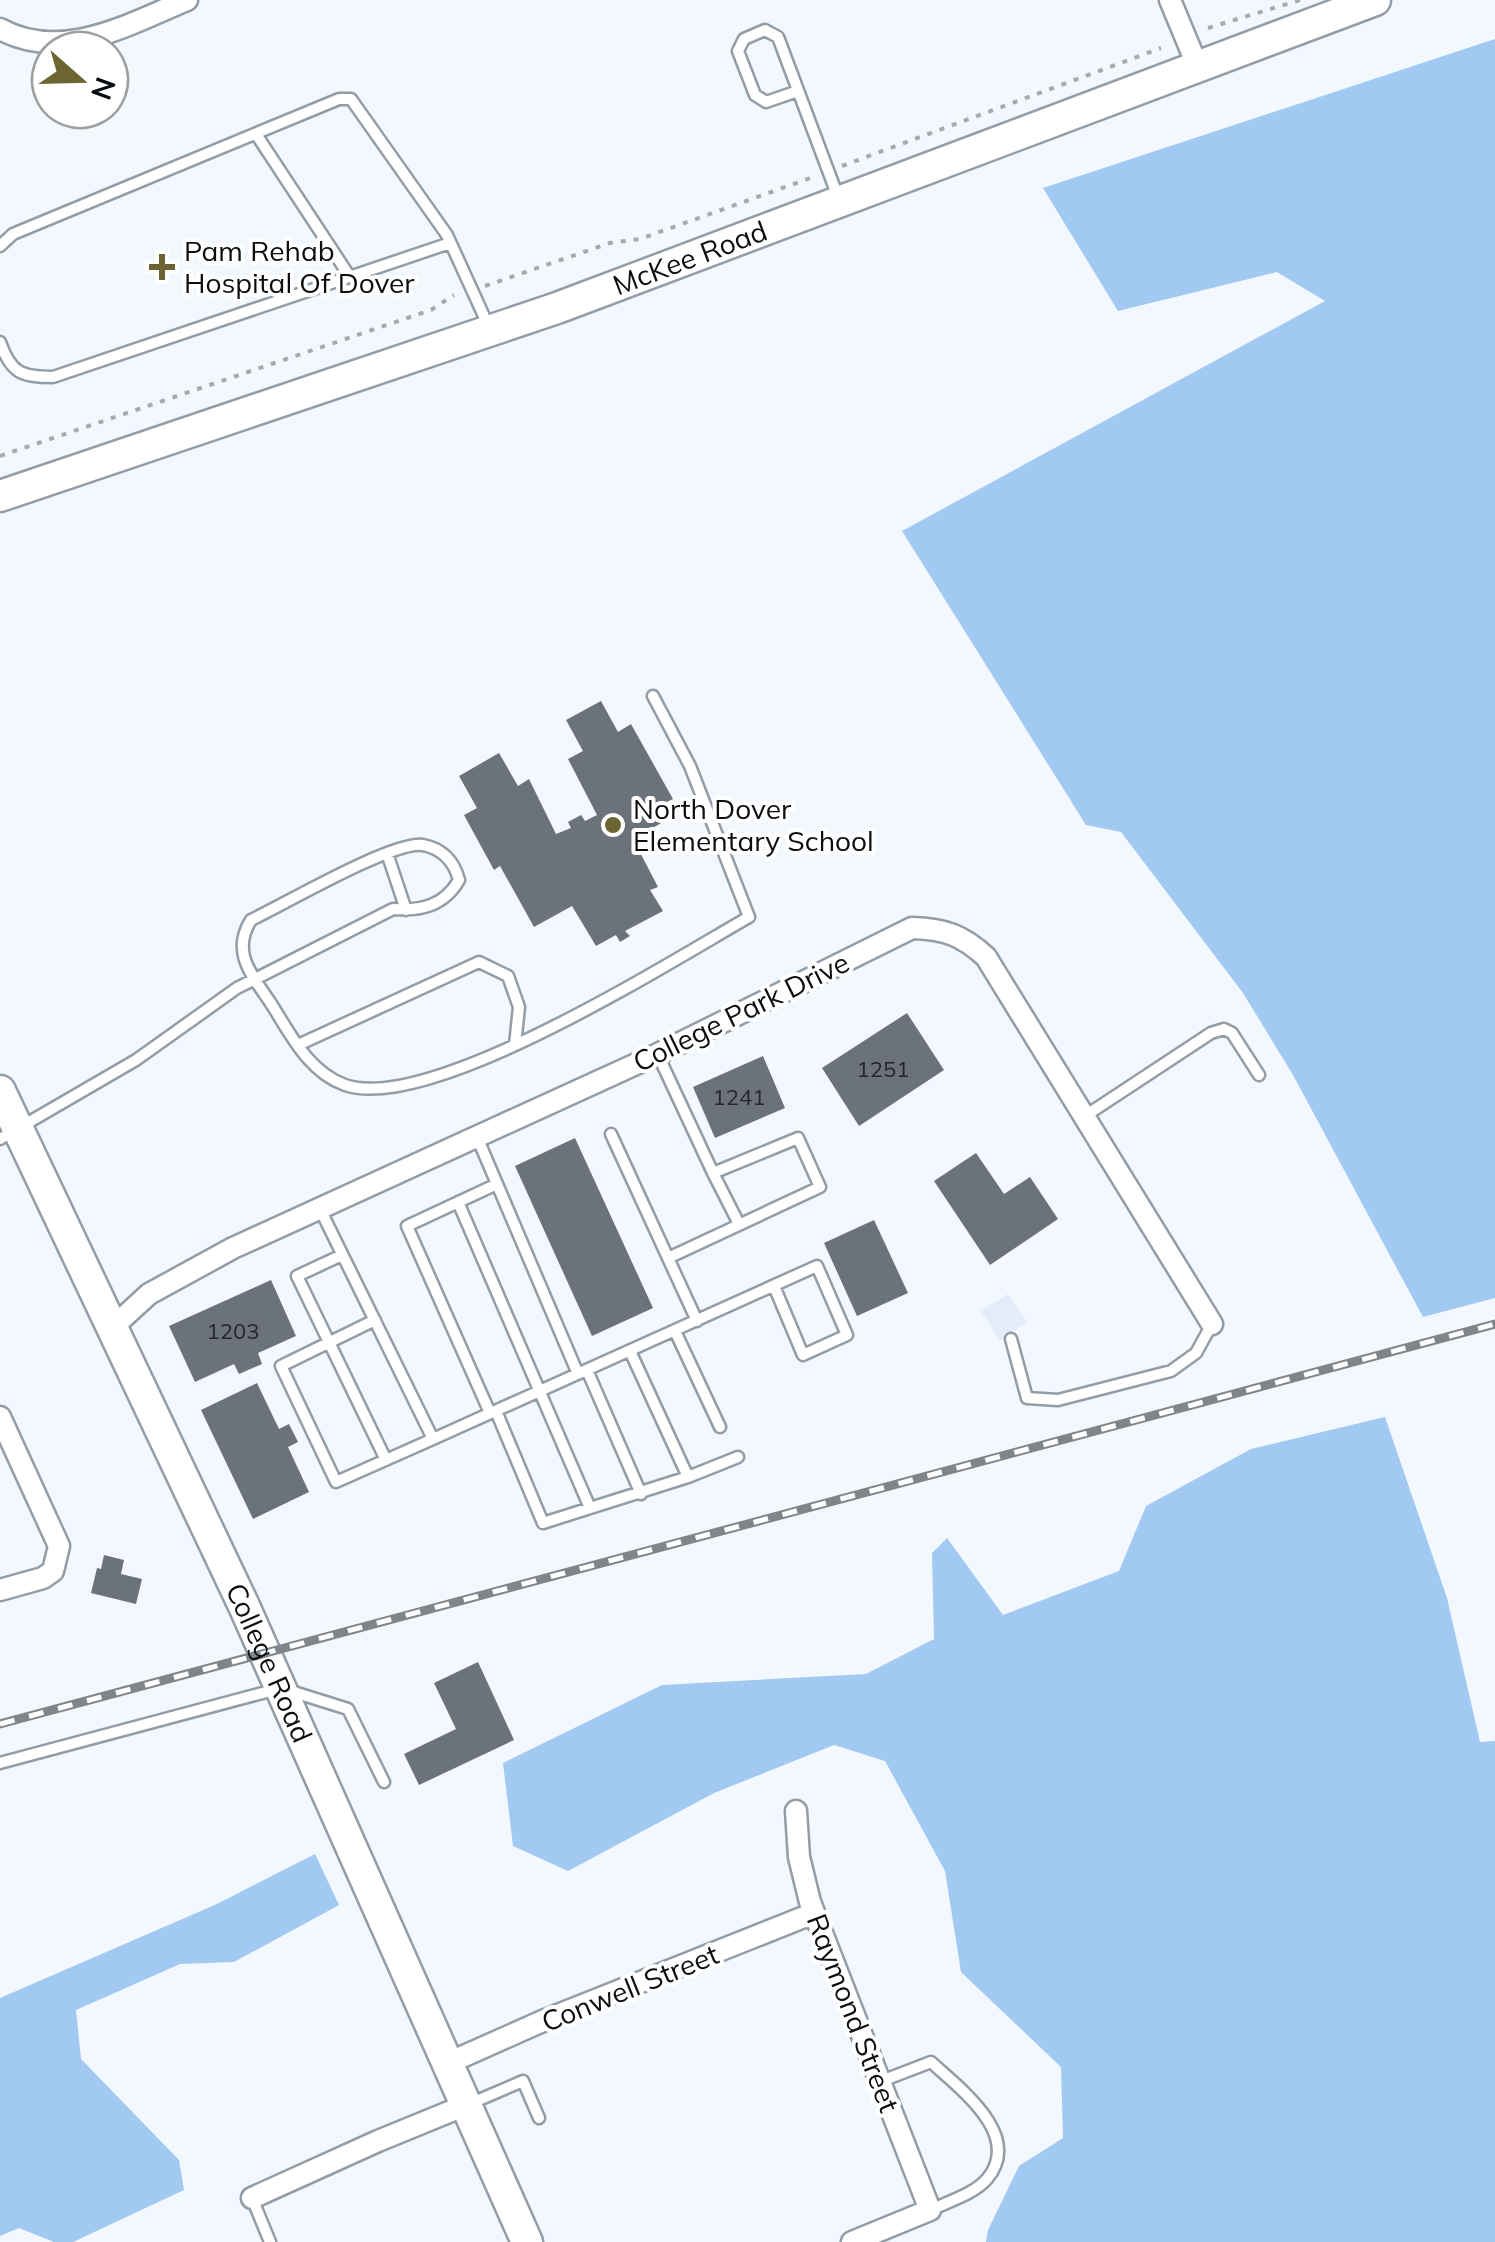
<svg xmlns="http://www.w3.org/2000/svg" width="1495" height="2242" viewBox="0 0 1495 2242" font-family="Mulish,sans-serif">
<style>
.built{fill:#e2edf9}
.green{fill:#a2c9f2}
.building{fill:#6b727b}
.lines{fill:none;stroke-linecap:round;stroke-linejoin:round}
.lane-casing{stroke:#949da5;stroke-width:15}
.street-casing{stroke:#949da5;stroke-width:25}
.secondary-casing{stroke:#949da5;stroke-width:35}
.path{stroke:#a5aaaf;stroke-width:4;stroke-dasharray:5 8;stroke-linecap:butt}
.lane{stroke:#fff;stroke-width:10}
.street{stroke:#fff;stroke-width:20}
.secondary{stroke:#fff;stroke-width:30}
.rail-casing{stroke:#808589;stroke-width:9}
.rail{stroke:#fff;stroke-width:5;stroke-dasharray:15;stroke-linecap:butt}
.poi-dot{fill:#6d6531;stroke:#fff;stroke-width:4}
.labels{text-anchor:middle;stroke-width:8;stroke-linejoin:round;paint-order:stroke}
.number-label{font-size:22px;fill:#23272c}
.poi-label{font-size:28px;fill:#0b0e11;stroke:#fff;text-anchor:start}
.street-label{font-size:28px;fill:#0b0e11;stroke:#fff}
</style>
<rect width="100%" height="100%" fill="#f2f8fd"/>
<path class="built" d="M1008,1294L1027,1322L1000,1340L981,1311Z"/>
<path class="green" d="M1495,39V1298L1423,1317L1293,1075L1243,993L1121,832L1086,825L902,531L1325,301L1277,272L1118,311L1043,188Z
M1385,1417L1447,1598L1480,1742L1495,1741V2242H986L988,2230L1019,2166L1063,2138L1061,2067L961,1972L945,1871L885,1761L834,1745L714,1793L568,1871L513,1846L503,1763L662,1685L866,1674L934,1639L932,1553L947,1538L1003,1615L1119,1571L1146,1506L1251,1449Z
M315,1854L339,1905L234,1962L180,1964L76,2010L81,2059L179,2160L184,2190L73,2242H54L19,2228L0,2236V1998L217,1904Z"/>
<path class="building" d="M601,701L618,732L631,724L673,799L654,808L663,822L633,839L658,887L650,890L663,911L625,931L630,936L620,942L616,935L596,946L572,906L534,927L500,866L494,870L464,815L477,808L459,776L499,753L518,786L529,779L556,834L571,828L568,822L581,815L585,821L597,815L568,759L583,751L566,720Z
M907,1013L944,1070L859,1126L822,1068Z
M763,1056L785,1108L715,1138L693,1087Z
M575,1138L653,1308L592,1336L515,1166Z
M976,1153L1004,1194L1030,1177L1058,1219L990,1265L934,1181Z
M874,1220L908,1293L857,1316L824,1243Z
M271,1280L296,1336L258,1353L262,1364L239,1374L234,1364L195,1382L169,1326Z
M257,1383L279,1429L289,1424L298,1442L288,1447L309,1492L253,1519L201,1410Z
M104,1555L124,1560L121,1574L142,1579L136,1604L91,1593L97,1568L101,1569Z
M478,1662L514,1740L419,1785L404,1754L456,1729L434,1683Z"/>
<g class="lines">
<defs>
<path id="lane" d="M798,91L766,102L755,95L738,51L744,39L765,30L778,37L838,197
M256,134L350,277
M0,246L13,234L339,99H351L447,235L488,325
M0,342C11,373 21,377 53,377L450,243
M387,853L406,910
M298,1045L479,962L508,976L519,1007L515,1045
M658,1055L713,1173L798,1138L820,1187L668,1258
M1085,1116L1211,1033L1224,1029L1232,1033L1259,1075
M611,1134L697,1321
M477,1137L578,1374
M0,1139L136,1060L237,988L255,979L393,909C421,911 444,906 459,880C454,861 443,849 423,845C394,840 283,905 251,920C231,952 251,974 270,1002C290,1033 308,1072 345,1085C430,1114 670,962 749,917L690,766L653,696
M713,1173L739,1224
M458,1202L590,1508
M320,1209L433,1439L817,1266L847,1335L803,1355L774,1286
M342,1255L297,1276L386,1460
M375,1320L281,1366L336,1482L433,1439
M675,1331L720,1427
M1011,1339L1027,1398L1058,1400L1171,1371L1196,1353L1212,1324
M587,1370L641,1494
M496,1411L543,1523L688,1477L630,1351
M490,1413L407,1226L497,1184
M688,1477L738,1457
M0,1763L281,1688L348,1709L384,1782
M879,2082L931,2062C959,2088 1024,2135 987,2179C974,2194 949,2201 931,2210
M467,2105L523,2081L539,2118
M252,2198L270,2242"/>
<path id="street" d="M1170,0L1197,65
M0,29C62,63 129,24 187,0
M113,1327L149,1294L233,1248L658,1054L912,928C945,929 962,935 986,957L1212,1324
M0,1417L59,1546L53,1571L43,1578L0,1590
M796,1811L799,1857L810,1902L930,2210L852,2242
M446,2064L545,2020L814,1913
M252,2198L378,2141L466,2105"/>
<g id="secondary">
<path id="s1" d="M0,496L557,308L1375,0"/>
<path id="s2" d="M0,1091L244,1606L527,2242"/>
</g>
</defs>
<use href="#lane" class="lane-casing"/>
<use href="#street" class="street-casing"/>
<use href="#secondary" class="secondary-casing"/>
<path class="path" d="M1208,28L1300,0
M842,166L1161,48
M485,286L610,243L640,239L816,176
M0,456L431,310L454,295"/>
<use href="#lane" class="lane"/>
<use href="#street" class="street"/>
<use href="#secondary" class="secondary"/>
<defs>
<path id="rail" d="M0,1724L1495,1324"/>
</defs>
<use href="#rail" class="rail-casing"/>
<use href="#rail" class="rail"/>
</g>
<g class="poi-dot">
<path d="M157 252h10v10h10v10h-10v10h-10v-10h-10v-10h10z"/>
<circle cx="613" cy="825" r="10"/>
</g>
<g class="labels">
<g class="number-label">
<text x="883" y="1077">1251</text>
<text x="739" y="1105">1241</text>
<text x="233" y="1339">1203</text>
</g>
<g class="poi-label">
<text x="184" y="261">Pam Rehab<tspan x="184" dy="32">Hospital Of Dover</tspan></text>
<text x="633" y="819">North Dover<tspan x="633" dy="32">Elementary School</tspan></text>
</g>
<g class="street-label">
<text dy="10" stroke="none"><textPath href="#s1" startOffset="730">McKee Road</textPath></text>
<text transform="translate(741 1012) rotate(-26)" y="10">College Park Drive</text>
<text dy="10" stroke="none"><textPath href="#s2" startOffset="632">College Road</textPath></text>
<text transform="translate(630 1988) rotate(-22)" y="10">Conwell Street</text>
<text transform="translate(853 2013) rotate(69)" y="10">Raymond Street</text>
</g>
</g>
<g transform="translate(80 80) rotate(110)"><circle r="48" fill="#ffffff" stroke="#9d9fa0" stroke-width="2.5"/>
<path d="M0-8L18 38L0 25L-18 38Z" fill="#6d6531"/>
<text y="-15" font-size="28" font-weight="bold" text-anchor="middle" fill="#0b0e11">N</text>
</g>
</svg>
